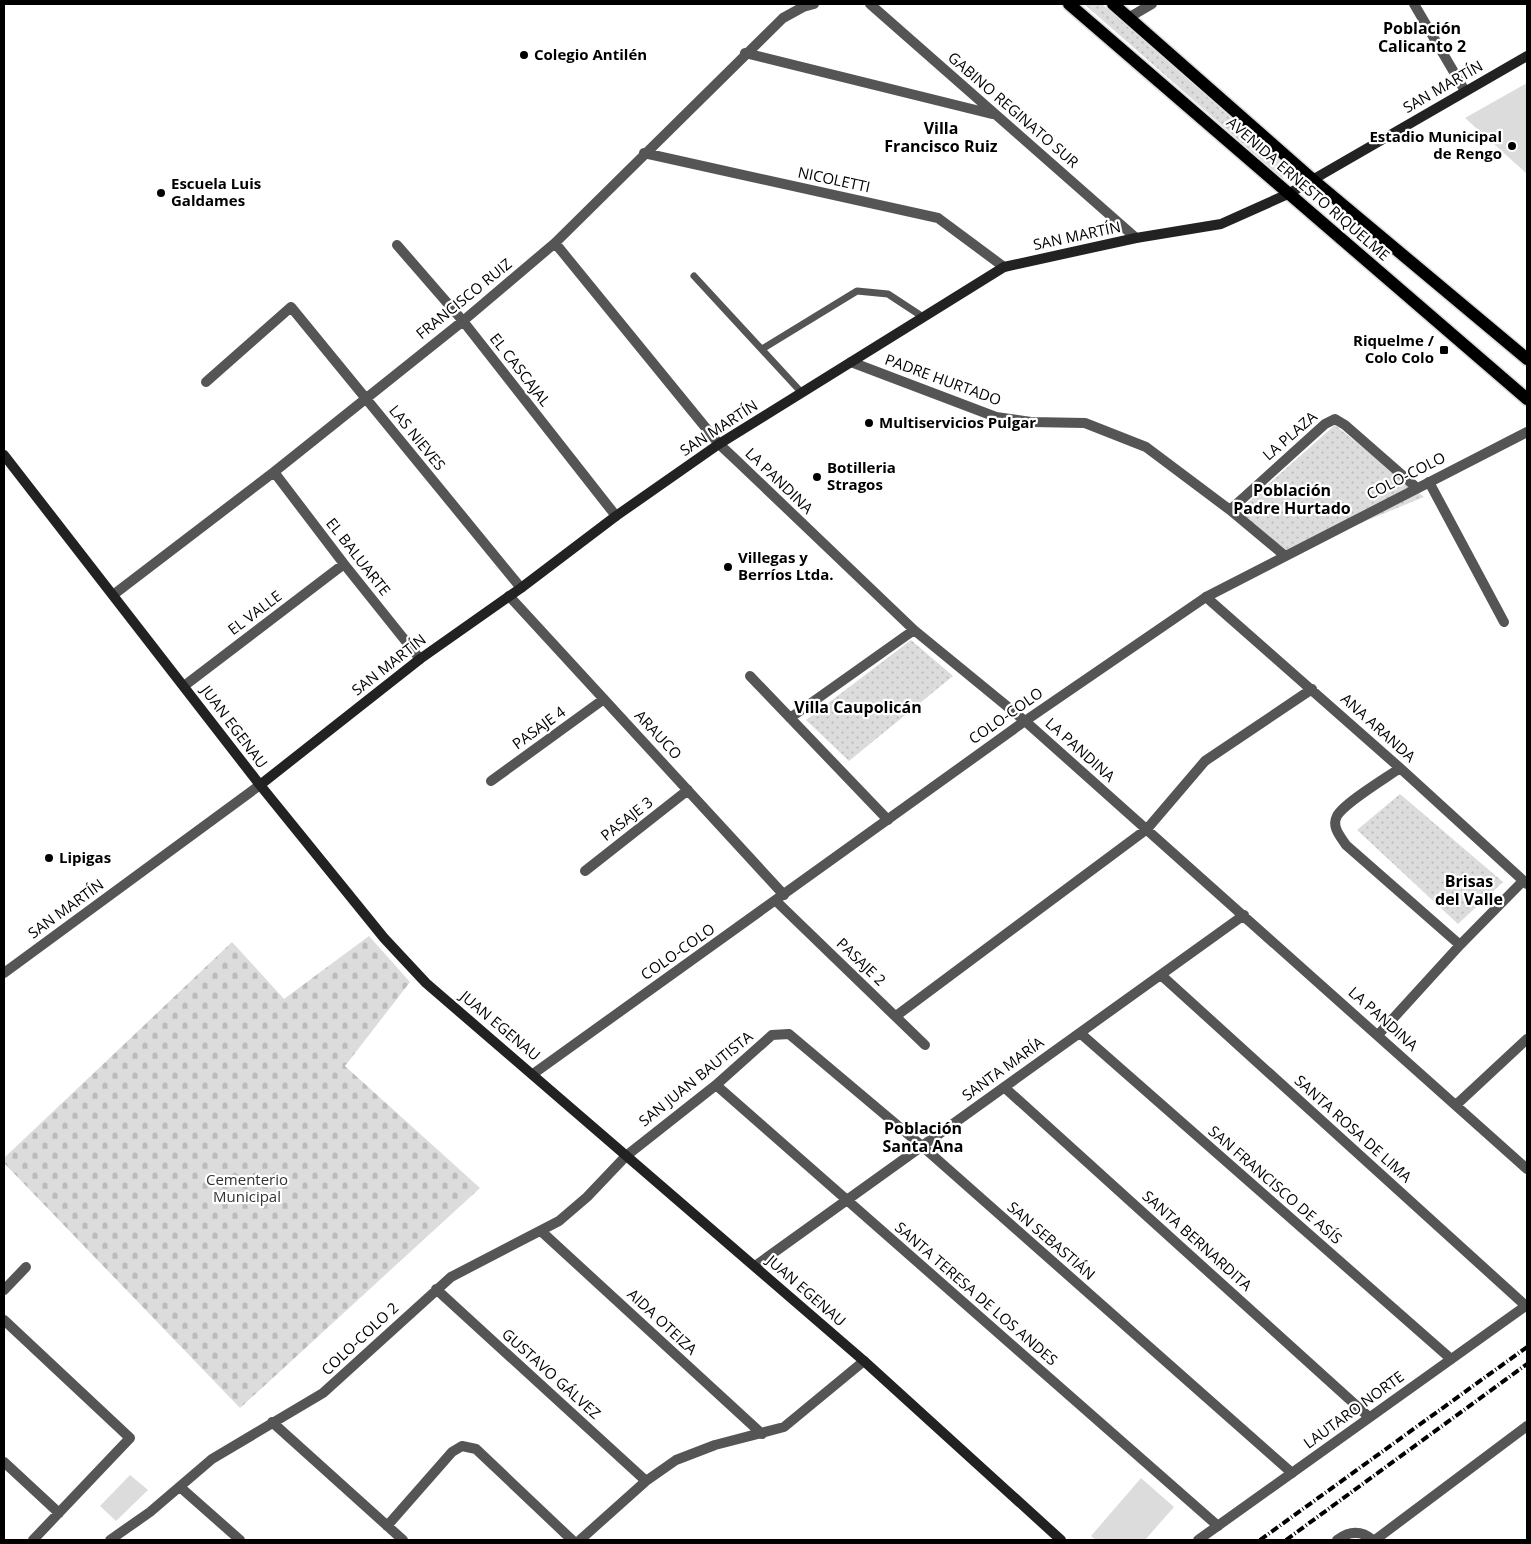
<svg xmlns="http://www.w3.org/2000/svg" width="1531" height="1544" viewBox="0 0 1531 1544" font-family="'Open Sans',sans-serif">
<style>
.grass{fill:url(#grass-dots)}
.cemetery{fill:url(#cemetery-stones)}
.garden{fill:#dcdcdc}
.lines{fill:none;stroke-linecap:round;stroke-linejoin:round}
.primary-casing{stroke:#dbdbdb;stroke-width:15}
.service{stroke:#555;stroke-width:7}
.minor{stroke:#555;stroke-width:10}
.tertiary{stroke:#555;stroke-width:10}
.secondary{stroke:#222;stroke-width:10}
.primary{stroke:#000;stroke-width:12}
.rail{stroke:#000;stroke-width:4;stroke-dasharray:8 2.5 1 2.5;stroke-linecap:butt}
.poi-dot{fill:#000;stroke:#fff;stroke-width:2}
.labels{text-anchor:middle;stroke-width:4.5;stroke-linejoin:round;paint-order:stroke}
.poi-label{font-size:15px;font-weight:bold;fill:#000;stroke:#fff;text-anchor:start}
.street-label{font-size:15px;fill:#000;stroke:#fff}
.park-label{font-size:15px;fill:#333;stroke:#fff}
.neighbourhood-label{font-size:16px;font-weight:bold;fill:#000;stroke:#fff}
</style>
<defs>
<pattern id="grass-dots" width="8" height="8" patternUnits="userSpaceOnUse" patternTransform="scale(1.25)"><rect width="8" height="8" fill="#dcdcdc"/><path d="M2 2h.1M6 6h.1" fill="none" stroke="#bbb" stroke-width="1.8" stroke-linecap="round"/></pattern>
<pattern id="cemetery-stones" width="16" height="16" patternUnits="userSpaceOnUse" patternTransform="scale(1.25)"><rect width="16" height="16" fill="#dcdcdc"/><path d="M2 7V4a2 2 0 0 1 4 0v3zM10 15v-3a2 2 0 0 1 4 0v3z" fill="#bbb"/></pattern>
</defs>
<rect width="100%" height="100%" fill="#fff"/>
<path class="grass" d="M1084,4H1102L1291,171L1282,178Z
M1335,425L1424,497L1288,553L1237,512Z
M911,640L953,676L849,761L806,720Z
M1400,794L1503,882L1458,924L1357,830Z"/>
<path class="cemetery" d="M369,936L410,982L345,1066L480,1188L240,1408L4,1163V1158L232,942L284,999Z"/>
<path class="garden" d="M1527,83V174L1465,118Z
M130,1475L148,1490L116,1521L100,1506Z
M1141,1478L1174,1507L1145,1540H1096L1091,1536Z"/>
<g class="lines">
<defs>
<path id="primary" d="M1069,4L1527,399
M1113,4L1312,179L1527,359"/>
</defs>
<use href="#primary" class="primary-casing"/>
<path class="service" d="M694,276L802,393
M762,349L857,291L888,294L923,317"/>
<path class="minor" d="M870,4L1136,238
M1414,4L1465,91
M1128,18L1152,4
M745,53L992,114
M644,153L938,218L1004,267
M555,243L719,444L734,458L914,630L1025,721L1527,1169
M397,245L463,321L616,516
M851,362L996,417L1031,422L1085,423L1146,447L1230,510L1284,555
M206,382L291,307L521,588
M274,472L344,564L420,659
M1429,482L1504,622
M1230,510L1325,424L1335,419L1345,425L1417,488
M113,595L274,472L463,321L555,243L783,18L803,7L814,4
M509,596L784,895
M1206,597L1400,768L1527,884
M750,676L888,820
M184,686L344,564
M790,718L914,630
M1400,768C1386,778 1344,803 1337,816C1331,827 1341,837 1346,845L1460,945
M491,781L604,699
M585,871L688,790
M776,901L925,1045
M1161,975L1526,1306
M896,1016L1147,829L1205,761L1312,689
M1080,1033L1451,1359
M1378,1035L1460,945L1523,881
M716,1085L1218,1526
M1004,1087L1369,1417
M1456,1105L1527,1039
M542,1232L762,1434
M755,1266L1244,915
M436,1289L646,1481
M4,1290L26,1267
M4,1320L130,1438L33,1540
M272,1422L403,1540
M4,1462L59,1513
M180,1487L240,1540
M387,1526L452,1452L462,1446L476,1449L572,1540
M110,1540L150,1512L212,1459L323,1393L451,1277L559,1221L587,1197L626,1156L716,1085L772,1035L789,1034L922,1146L1292,1473
M580,1540L646,1481L676,1460L715,1445L784,1427L864,1361
M1337,1540C1349,1531 1361,1530 1373,1540
M1375,1540L1527,1426"/>
<path class="tertiary" d="M4,973L260,785
M533,1074L1025,721L1206,597L1527,432
M1198,1540L1527,1305"/>
<path class="secondary" d="M4,455L260,785L384,938L426,983L864,1361L1061,1540
M260,785L420,659L521,588L616,516L719,444L1004,267L1136,238L1221,224L1288,194L1527,56"/>
<use href="#primary" class="primary"/>
<path class="rail" d="M1260,1540L1527,1347
M1286,1540L1527,1364"/>
</g>
<g class="poi-dot">
<circle cx="524" cy="55" r="5"/>
<circle cx="1512" cy="146" r="5"/>
<circle cx="161" cy="193" r="5"/>
<rect x="1439" y="345" width="10" height="10" rx="2.5"/>
<circle cx="869" cy="423" r="5"/>
<circle cx="817" cy="477" r="5"/>
<circle cx="728" cy="567" r="5"/>
<circle cx="49" cy="858" r="5"/>
</g>
<g class="labels">
<g class="poi-label">
<text x="534" y="60">Colegio Antilén</text>
<text x="1502" y="142" text-anchor="end">Estadio Municipal<tspan x="1502" dy="17">de Rengo</tspan></text>
<text x="171" y="189">Escuela Luis<tspan x="171" dy="17">Galdames</tspan></text>
<text x="1434" y="346" text-anchor="end">Riquelme /<tspan x="1434" dy="17">Colo Colo</tspan></text>
<text x="879" y="428">Multiservicios Pulgar</text>
<text x="827" y="473">Botilleria<tspan x="827" dy="17">Stragos</tspan></text>
<text x="738" y="563">Villegas y<tspan x="738" dy="17">Berríos Ltda.</tspan></text>
<text x="59" y="863">Lipigas</text>
</g>
<g class="street-label">
<text transform="translate(1443 87) rotate(-30)" y="5">SAN MARTÍN</text>
<text transform="translate(1013 110) rotate(41)" y="5">GABINO REGINATO SUR</text>
<text transform="translate(834 180) rotate(12)" y="5">NICOLETTI</text>
<text transform="translate(1308 189) rotate(41)" y="5">AVENIDA ERNESTO RIQUELME</text>
<text transform="translate(1077 236) rotate(-12)" y="5">SAN MARTÍN</text>
<text transform="translate(464 299) rotate(-39)" y="5">FRANCISCO RUIZ</text>
<text transform="translate(520 370) rotate(52)" y="5">EL CASCAJAL</text>
<text transform="translate(943 380) rotate(20)" y="5">PADRE HURTADO</text>
<text transform="translate(719 428) rotate(-33)" y="5">SAN MARTÍN</text>
<text transform="translate(1290 436) rotate(-41)" y="5">LA PLAZA</text>
<text transform="translate(417 438) rotate(51)" y="5">LAS NIEVES</text>
<text transform="translate(1406 476) rotate(-27)" y="5">COLO-COLO</text>
<text transform="translate(779 481) rotate(44)" y="5">LA PANDINA</text>
<text transform="translate(358 557) rotate(52)" y="5">EL BALUARTE</text>
<text transform="translate(255 613) rotate(-37)" y="5">EL VALLE</text>
<text transform="translate(389 665) rotate(-38)" y="5">SAN MARTÍN</text>
<text transform="translate(1006 716) rotate(-35)" y="5">COLO-COLO</text>
<text transform="translate(234 727) rotate(53)" y="5">JUAN EGENAU</text>
<text transform="translate(539 728) rotate(-36)" y="5">PASAJE 4</text>
<text transform="translate(1378 728) rotate(42)" y="5">ANA ARANDA</text>
<text transform="translate(658 735) rotate(47)" y="5">ARAUCO</text>
<text transform="translate(1080 750) rotate(42)" y="5">LA PANDINA</text>
<text transform="translate(627 819) rotate(-38)" y="5">PASAJE 3</text>
<text transform="translate(66 909) rotate(-36)" y="5">SAN MARTÍN</text>
<text transform="translate(678 952) rotate(-35)" y="5">COLO-COLO</text>
<text transform="translate(861 962) rotate(44)" y="5">PASAJE 2</text>
<text transform="translate(1383 1019) rotate(42)" y="5">LA PANDINA</text>
<text transform="translate(500 1026) rotate(40)" y="5">JUAN EGENAU</text>
<text transform="translate(1003 1069) rotate(-36)" y="5">SANTA MARÍA</text>
<text transform="translate(696 1079) rotate(-39)" y="5">SAN JUAN BAUTISTA</text>
<text transform="translate(1353 1129) rotate(42)" y="5">SANTA ROSA DE LIMA</text>
<text transform="translate(1275 1185) rotate(41)" y="5">SAN FRANCISCO DE ASÍS</text>
<text transform="translate(1051 1241) rotate(41)" y="5">SAN SEBASTIÁN</text>
<text transform="translate(1197 1241) rotate(42)" y="5">SANTA BERNARDITA</text>
<text transform="translate(806 1291) rotate(41)" y="5">JUAN EGENAU</text>
<text transform="translate(976 1294) rotate(41)" y="5">SANTA TERESA DE LOS ANDES</text>
<text transform="translate(662 1322) rotate(43)" y="5">AIDA OTEIZA</text>
<text transform="translate(360 1339) rotate(-43)" y="5">COLO-COLO 2</text>
<text transform="translate(551 1374) rotate(42)" y="5">GUSTAVO GÁLVEZ</text>
<text transform="translate(1354 1410) rotate(-36)" y="5">LAUTARO NORTE</text>
</g>
<g class="park-label">
<text x="247" y="1185">Cementerio<tspan x="247" dy="17">Municipal</tspan></text>
</g>
<g class="neighbourhood-label">
<text x="1422" y="34">Población<tspan x="1422" dy="18">Calicanto 2</tspan></text>
<text x="941" y="134">Villa<tspan x="941" dy="18">Francisco Ruiz</tspan></text>
<text x="1292" y="496">Población<tspan x="1292" dy="18">Padre Hurtado</tspan></text>
<text x="858" y="713">Villa Caupolicán</text>
<text x="1469" y="887">Brisas<tspan x="1469" dy="18">del Valle</tspan></text>
<text x="923" y="1134">Población<tspan x="923" dy="18">Santa Ana</tspan></text>
</g>
</g>
<rect width="1531" height="1544" fill="none" stroke="#000000" stroke-width="10"/>
</svg>
